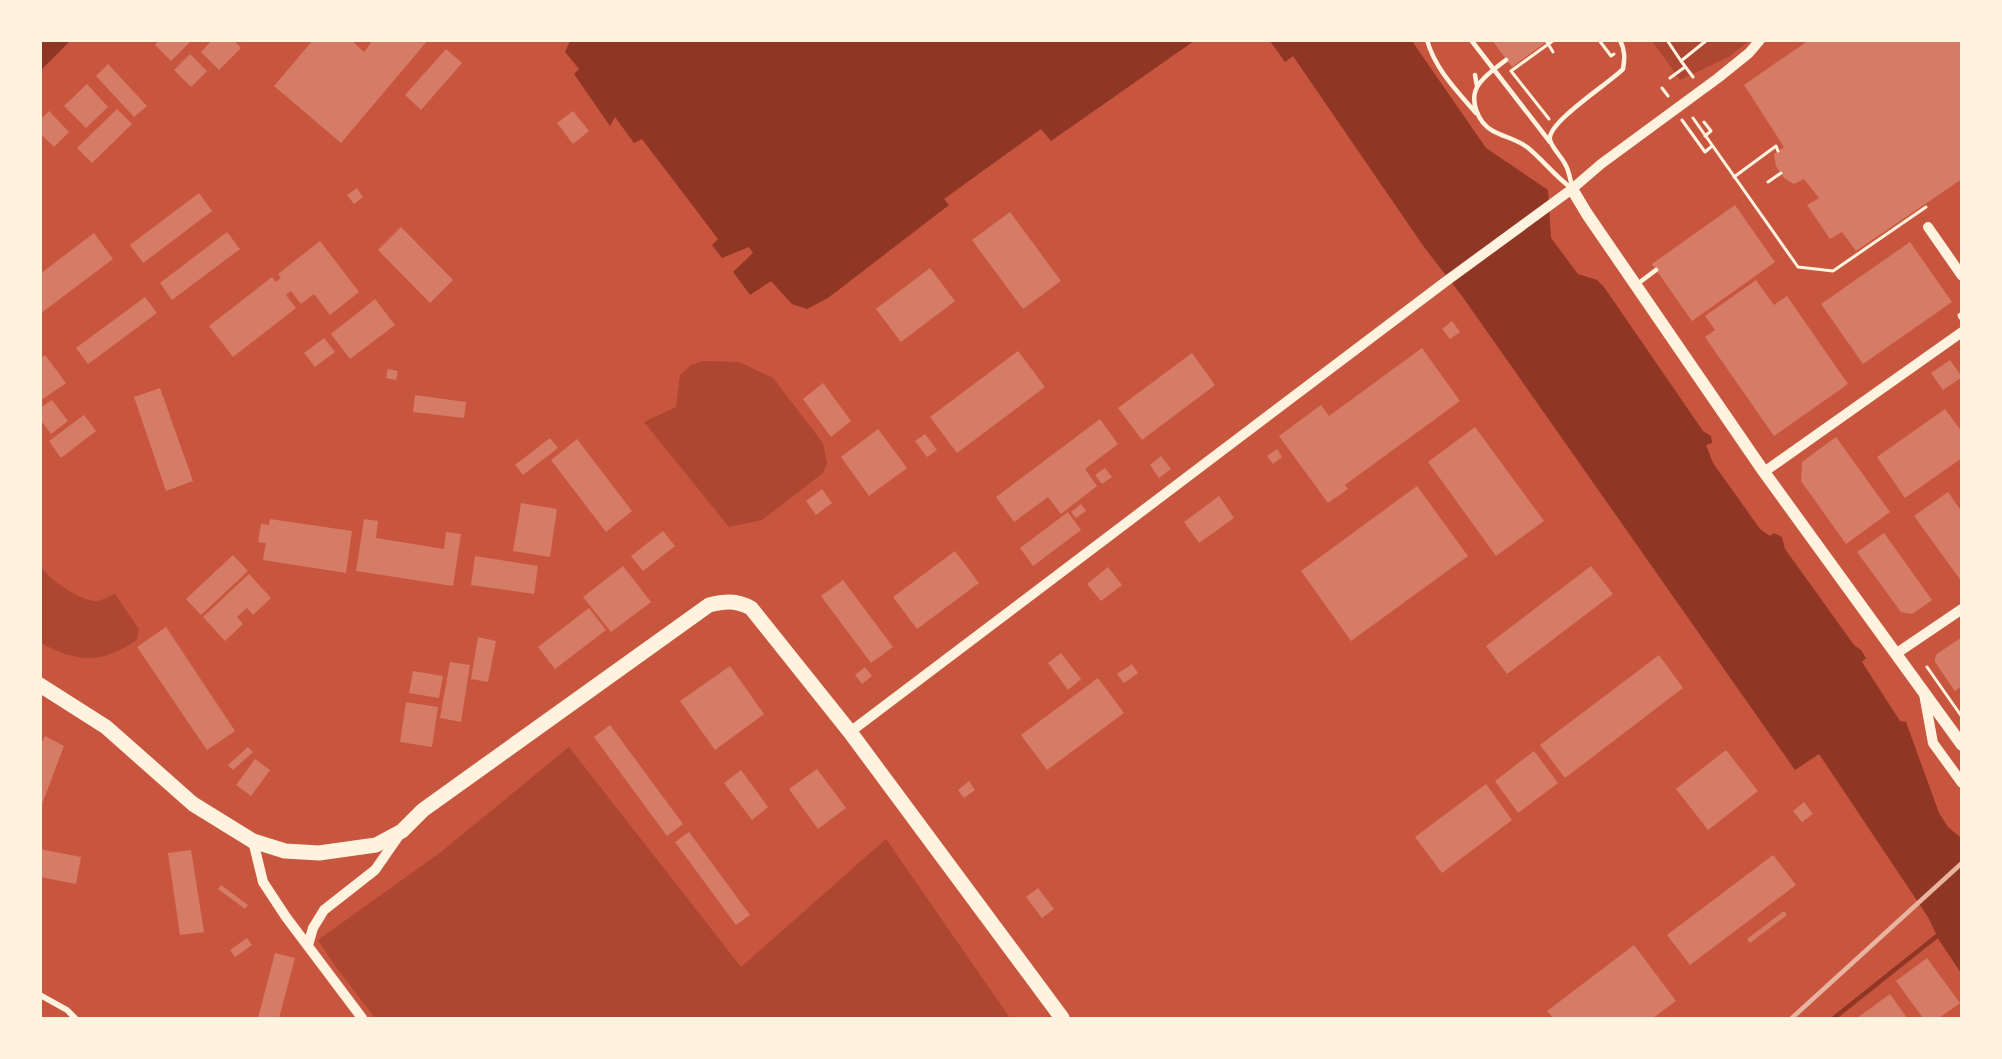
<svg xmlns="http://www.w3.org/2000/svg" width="2002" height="1059" viewBox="0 0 2002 1059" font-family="'Exo 2',sans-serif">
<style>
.green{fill:#ae4732}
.water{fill:#8f3625}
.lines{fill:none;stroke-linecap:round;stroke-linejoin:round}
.stream{stroke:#8f3625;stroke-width:4.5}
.building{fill:#d67c66}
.path{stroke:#fff3e0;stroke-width:3}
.service{stroke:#fff3e0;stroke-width:4.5}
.minor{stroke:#fff3e0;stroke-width:6}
.tertiary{stroke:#fff3e0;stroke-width:10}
.secondary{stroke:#fff3e0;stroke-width:12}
.trunk{stroke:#fff3e0;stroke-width:15}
.rail{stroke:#e9b49f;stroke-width:4.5}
</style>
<rect width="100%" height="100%" fill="#c8553d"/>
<path class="green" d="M1652,41H1749L1730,56L1680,80Z
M702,361L739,362L773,378L823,443L827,463L823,473L762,520L729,527L644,422L676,407L680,375L691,365Z
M41,567C49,579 81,602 97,601C103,600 109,596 115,594L139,629L137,640C101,664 78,663 41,643Z
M569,747L741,967L886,839L1010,1018H375L335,966L318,940L441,852Z"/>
<path class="water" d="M41,40H70V41L41,70Z
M570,41V40L1194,41L1051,141L1041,129L944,199L949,205L828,298L807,309L792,304L771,281L750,295L733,272L753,253L749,247L722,258L712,245L718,239L642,139L634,143L615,117L610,126L574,74L579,69L565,52Z
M1270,41H1412L1486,148L1548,190L1551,238L1578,274L1597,280L1604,287L1703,431L1711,436L1712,443L1706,445L1713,463L1760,529L1770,536L1774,533L1782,537L1785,549L1854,645L1861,650L1866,658L1862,662L1900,721L1906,722L1939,813L1948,827L1961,838V973L1939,940L1928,917L1819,754L1795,770L1462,296L1424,247L1293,56L1285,62Z"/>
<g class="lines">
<path class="stream" d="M1834,1018L1942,932"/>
</g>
<path class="building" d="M159,40H188L190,42L171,61L155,45Z
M212,40H234L241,48L219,70L201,52Z
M313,40H351L364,52L373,40H428L341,143L274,86Z
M1492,40H1549L1512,67Z
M1809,40H1962V179L1856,251L1842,232L1830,239L1807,205L1819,198L1804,179L1794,184L1784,178L1776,166L1774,154L1784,147L1744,85Z
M446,49L462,63L421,110L405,95Z
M190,54L207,71L191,87L174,70Z
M108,64L147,106L134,117L96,76Z
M87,84L108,107L86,128L64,106Z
M117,109L132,124L92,163L77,148Z
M49,111L69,132L54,147L40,133V120Z
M573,111L589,131L573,144L557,123Z
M357,188L363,197L354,204L347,195Z
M199,193L212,211L143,263L130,245Z
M1735,205L1775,262L1692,321L1652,264Z
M1010,212L1061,281L1023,309L972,240Z
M401,227L453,280L430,303L378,250Z
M227,232L240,249L172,300L160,283Z
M94,233L113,259L40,314V274Z
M320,241L359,292L330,315L314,294L301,304L291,291L286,295L296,308L233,357L209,326L272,277L276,282L281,278L278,274Z
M1910,242L1952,302L1863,364L1821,304Z
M930,268L955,301L901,342L876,309Z
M1756,280L1774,305L1787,296L1848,384L1774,436L1705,337L1715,330L1705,316Z
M145,297L157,313L88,364L76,348Z
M375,299L395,325L350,359L331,334Z
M1452,321L1460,332L1450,339L1442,329Z
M324,338L335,352L315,367L304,353Z
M1422,348L1460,401L1345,485L1348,489L1328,503L1279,436L1321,405L1329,416Z
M1018,351L1045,387L957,453L930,417Z
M1192,353L1215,385L1142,440L1118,408Z
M45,355L66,383L40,401V358Z
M1950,360L1962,377L1943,390L1931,373Z
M388,369L398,371L396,380L386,378Z
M823,383L851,421L831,437L803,399Z
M160,388L193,481L166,491L134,397Z
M415,395L466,402L464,418L413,412Z
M52,400L68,421L51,434L40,419V408Z
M1945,409L1962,432V458L1905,498L1877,457Z
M84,415L96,431L61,458L49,441Z
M1100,419L1118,444L1085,469L1097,486L1061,514L1048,497L1014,522L996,497Z
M1475,427L1544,521L1496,556L1428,462Z
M878,429L907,468L869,496L841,457Z
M925,434L937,450L927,457L915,441Z
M1836,437L1890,512L1846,544L1801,481L1802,462Z
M550,438L558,448L523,475L515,465Z
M577,439L632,511L606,532L551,460Z
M1277,449L1282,457L1273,464L1267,456Z
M1161,456L1171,469L1159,478L1150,465Z
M1105,468L1112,477L1102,484L1095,475Z
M1417,486L1468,556L1351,641L1301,571Z
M822,489L832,503L816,515L806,501Z
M1948,492L1962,512V582L1914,516Z
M1219,496L1234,518L1199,543L1184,522Z
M521,503L557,509L550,557L513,551Z
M1081,504L1086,511L1076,518L1071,512Z
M1068,512L1081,530L1033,566L1020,548Z
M270,519L352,531L346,573L263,560L266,543L258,542L261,524L269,525Z
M364,519L378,521L376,538L444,549L446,532L461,534L453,586L356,571Z
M663,531L675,546L643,571L631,556Z
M1884,533L1932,600L1912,614L1901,612L1857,552Z
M955,551L979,583L917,629L893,597Z
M233,555L248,571L201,615L186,599Z
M475,556L538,566L534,594L471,585Z
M623,566L651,602L611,632L583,597Z
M1591,566L1613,594L1507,674L1486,646Z
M1108,567L1122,585L1101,601L1087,584Z
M249,574L271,598L253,615L247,608L237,617L243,624L225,641L203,617Z
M843,580L893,647L871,663L821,596Z
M589,608L606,630L555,669L538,647Z
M166,627L235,731L207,750L137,647Z
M478,637L496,641L488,682L471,679Z
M1962,637V686L1955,691L1935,662V658L1937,654Z
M1061,653L1081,679L1068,690L1048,663Z
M1659,655L1683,688L1565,778L1540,745Z
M450,662L470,665L461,722L440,718Z
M1132,664L1138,673L1124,683L1117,674Z
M730,666L764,714L715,750L680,701Z
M865,667L872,676L862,684L855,675Z
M413,671L443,676L439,698L409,693Z
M1098,678L1124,713L1047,770L1021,735Z
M406,702L438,707L432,747L400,742Z
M610,725L683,824L667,836L594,737Z
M45,736L64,746L41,807L40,746Z
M248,747L253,752L233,770L228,765Z
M1726,750L1758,791L1708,830L1676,789Z
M1534,751L1558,783L1518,813L1495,781Z
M255,759L270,770L251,796L236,785Z
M817,769L846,808L818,829L789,789Z
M741,770L768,807L752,820L724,783Z
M969,781L975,790L964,798L958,790Z
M1486,784L1512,820L1442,873L1415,837Z
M1804,802L1813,814L1802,822L1793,811Z
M689,832L750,915L736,925L675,842Z
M40,849L81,857L76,884L40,877Z
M191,850L204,932L180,935L168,853Z
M1773,855L1796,885L1690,965L1667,935Z
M221,885L248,905L245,909L218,889Z
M1038,888L1054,909L1042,918L1026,897Z
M1784,911L1787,915L1750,943L1747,939Z
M247,938L252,945L235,957L230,950Z
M1634,945L1676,1001L1653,1018H1553L1547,1011Z
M275,953L295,958L279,1018H258Z
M1927,958L1960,1003L1939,1018H1923L1896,981Z
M1890,994L1907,1018H1857Z"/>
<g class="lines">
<path class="path" d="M1599,40L1611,56L1614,54
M1667,40L1681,61L1707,40
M1547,42L1553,52
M1681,61L1693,77
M1670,78L1685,67
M1662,88L1668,96
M1693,118L1798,267L1833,271L1926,207
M1549,119L1511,71L1554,40
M1682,120L1705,152L1712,146
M1704,122L1711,131L1705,136
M1734,177L1776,146L1778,151
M1768,182L1781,173
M1960,318L1959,315L1962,313
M1927,667L1962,717"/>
<path class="service" d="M1427,40C1435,69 1457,91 1476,113
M1471,40L1550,142
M1506,60C1497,67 1486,74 1479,84C1468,99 1478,123 1493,131C1504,137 1516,139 1527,147C1542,159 1554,175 1570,187
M1475,75L1477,86
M1572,186C1570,179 1569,170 1565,164C1561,156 1552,148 1550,140C1546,123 1611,82 1623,69C1625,58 1625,50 1620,40
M1636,285L1656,270"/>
<path class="minor" d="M40,995L67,1010L75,1018"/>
<path class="tertiary" d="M1928,227L1962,276
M1764,472L1962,332
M1897,653L1962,609
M1924,694L1933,743L1962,783
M850,732L1445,282L1572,189L1601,164L1718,78L1749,53L1760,40
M253,841L263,882L286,917L362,1018
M308,945L313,928L324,910L375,870L400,834"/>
<path class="secondary" d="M1572,189L1587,214L1764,472L1962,745"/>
<path class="trunk" d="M40,685L106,727L193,804L253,841L285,851L319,853L376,845L402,831L423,810L709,605C725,601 736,600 751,608L850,732L1062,1018"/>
<path class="rail" d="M1792,1018L1962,863"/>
</g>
<rect width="2002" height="1059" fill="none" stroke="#fff3e0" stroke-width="84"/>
</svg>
